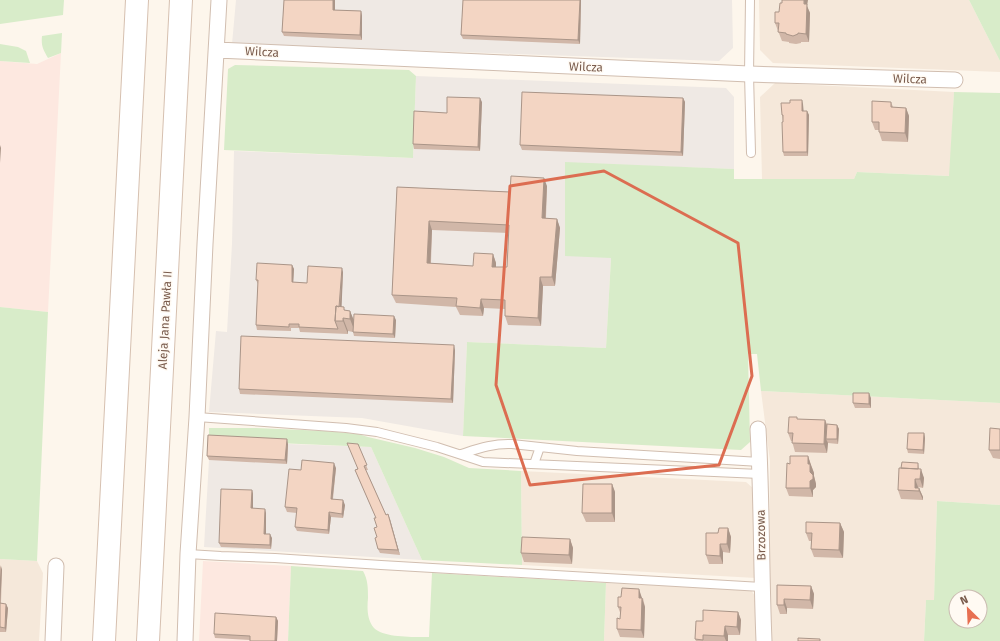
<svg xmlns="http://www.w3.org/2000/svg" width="1000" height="641" viewBox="0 0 1000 641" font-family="'Fira Sans',sans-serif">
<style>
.residential{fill:#f5e8da}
.commercial{fill:#fde8e0}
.industrial{fill:#efe9e4}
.green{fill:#d8ecc9;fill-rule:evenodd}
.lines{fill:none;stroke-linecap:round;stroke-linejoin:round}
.service-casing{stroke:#d1beb0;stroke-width:10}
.minor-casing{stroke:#d1beb0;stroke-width:17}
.secondary-casing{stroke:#d6c0b0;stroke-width:24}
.service{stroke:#fff;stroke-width:8}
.minor{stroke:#fff;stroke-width:15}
.secondary{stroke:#fff;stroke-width:22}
.wall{fill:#d1b7a8;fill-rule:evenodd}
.shaded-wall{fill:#aa9588}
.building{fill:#f3d5c3;stroke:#aa9588;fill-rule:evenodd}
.marked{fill:none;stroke:#dc6d51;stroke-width:3;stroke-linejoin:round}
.labels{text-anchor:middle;stroke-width:3;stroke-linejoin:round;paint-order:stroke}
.street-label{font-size:12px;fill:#7a5c4d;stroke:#fffaf3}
</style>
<rect width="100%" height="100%" fill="#fdf6ec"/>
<path class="residential" d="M759,0H969L1000,61V72L773,63L760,50Z
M775,83L954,92L950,176L857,172L854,179H762L760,97Z
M761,391L1000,403V505L937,501L934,601L926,600L924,641H772L769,593L770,461Z
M521,471L746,482L754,489L756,578L522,565Z
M0,559L37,561L43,573L39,641H0Z
M606,583L751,590L757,599L759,641H604Z"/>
<path class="commercial" d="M61,53L48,312L0,307V61L37,64Z
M203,561L291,566L288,641H199Z"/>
<path class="industrial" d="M236,0H732L733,48L719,61L232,44Z
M416,76L726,88L734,97V169L565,163L611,258L606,348L467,342L463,436L362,418L209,412L216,331L227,332L232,244L234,151L413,158Z
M288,444L371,447L422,560L204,547L209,460Z"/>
<path class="green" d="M0,0H64L63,15L0,24Z
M969,0H1000V61Z
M62,33L61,53L48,58C43,49 41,46 42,36Z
M0,44L18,47L26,51L30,63L0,61Z
M235,65L409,70L416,76L413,158L224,150L228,69Z
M954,92L1000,93V403L761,391L757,354H748L750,442L741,450L463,436L467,342L606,348L611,258L565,256V162L734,169V179H854L857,172L949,176Z
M0,307L48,312L37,561L0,559Z
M209,428H256L326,431L358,434L368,437L415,448L444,457L469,468L521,471L522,565L422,560L371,447L209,440Z
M937,501L1000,505V641H924L926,600H934ZM956,597H980V621H956Z
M291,566L363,571C368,580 368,588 368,598C367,608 367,620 374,628C384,638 415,637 429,637L432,573L606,583L604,641H288Z"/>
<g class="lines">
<defs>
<path id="service" d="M750,0L749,74L751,153
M197,417L346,428L377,432L437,447L483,462L760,474
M461,454C477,449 494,443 512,444L577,451L760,462
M534,464L540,447
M188,554L221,556L275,558L381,565L762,587"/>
<path id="minor" d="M217,50L749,74L955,80
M758,429C762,500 761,570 764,641
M53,641L56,566
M185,641L188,554L197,417L205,244L219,0"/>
<path id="secondary" d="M104,641L137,0
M148,641L181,0"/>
</defs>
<use href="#service" class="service-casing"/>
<use href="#minor" class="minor-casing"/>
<use href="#secondary" class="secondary-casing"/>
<use href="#service" class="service"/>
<use href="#minor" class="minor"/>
<use href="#secondary" class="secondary"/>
</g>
<path class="wall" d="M284,0H335V10L361,11L362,16V40L284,36L282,32Z
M463,0H581L580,44L463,39L461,35Z
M807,6L810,13L809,42H801V43L796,44L789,43V42L782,41L775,23L779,12Z
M683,98L685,102L683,156L522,150L520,145Z
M482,102L480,151L414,149L413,144Z
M891,102L893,107L906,108L909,116L908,142L882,141L879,132V130H875L872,122Z
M803,104V111H807L809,115L808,156H784L783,152V122L782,115Z
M547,186L546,218L557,219L560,228L555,286H543L541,326L508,325L505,316V309L484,308L483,316L460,315L456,307L396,303L392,295L397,187L510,192ZM432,230L509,233L507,267H496V263L493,254L473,266L431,263Z
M292,265L294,269L293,282L307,283L343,272L341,307L345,310L350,311L353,319L396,320L395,338L354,336L353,332L348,331V334L300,332L299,328H291V331L257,330L256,325L258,284L256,280Z
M455,350L453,403L240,394L239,389Z
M871,398V408H855L853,403Z
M797,419L825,420L827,424L837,425L839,429L838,444L828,443L827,453L795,452L792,441H791L788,433Z
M1000,429V459L993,458L989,450Z
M924,433L925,438L924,454L908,453L907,449Z
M288,444L287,464L209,460L207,456Z
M358,444L368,470H366L386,515L388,514L400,555L380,553L378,549L377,537V527L376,518L355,470L357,469Z
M808,456L811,465L814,473V476L816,484V487L813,490V497L789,496L786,488L790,464Z
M918,463L919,469L924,478L923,488L918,487V488H919L923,497V500L901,499L898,490L901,468Z
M336,468L333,499L345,505L343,518L331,517L329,534L297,531L295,527L297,513L287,512L285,507L301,470Z
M612,484L615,492V522H586L582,513Z
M252,490L253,494V508L266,513V534L272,538L271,549L221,547L219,543Z
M840,523L844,532L843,558L814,557L811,549V541H809L806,533Z
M728,528L731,537L730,553L723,552V564H709L706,555L718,533Z
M570,539L573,548L572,564L524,562L521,553Z
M0,565L2,570L1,603L8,608L6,632H0Z
M777,585L811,586L814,594L813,609L787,608V614H780L777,605Z
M643,598L645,607L644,638L620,637L617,629L620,619L621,615L618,607Z
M738,612L741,620L740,635H728V641H696L695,639L703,621Z
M276,617L278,621L277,641H250V640L215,638L214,634Z"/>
<path class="shaded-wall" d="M333,0H335V15L333,10Z
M580,0H581L580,44L578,40Z
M804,0H808L807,6L810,13L809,42L806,34Z
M361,11L362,16V40L360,35Z
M480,98L482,102L480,151L478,147Z
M683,98L685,102L683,156L681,152Z
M802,100L803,104L804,115L802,111Z
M906,108L909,116L908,142L905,133Z
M807,111L809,115L808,156L807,152Z
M0,145L1,148L0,163Z
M544,178L547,186L545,227L542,218Z
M557,219L560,228L555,286L552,277Z
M429,221L432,230L430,272L427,263Z
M493,254L496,263V275L492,267Z
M292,265L294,269L293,287L292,282Z
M342,268L343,272L341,321H339Z
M540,277L543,286L541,326L538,318Z
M481,299L484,308L483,316L480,308Z
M350,311L355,323V332L350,319Z
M394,316L396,320L395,338L393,334Z
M343,318L348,331V334L343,321Z
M454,345L455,350L453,403L451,399Z
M869,393L871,398V408L869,404Z
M825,420L828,429L826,439L828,443L827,453L824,444Z
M837,425L839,429L838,444L837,439Z
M924,433L925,438L924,454L923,450Z
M287,439L288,444L287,464L285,460Z
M808,456L811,465L814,473V476L816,484V487L813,490V497L810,488L808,464Z
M334,463L336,468L332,503L331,499Z
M921,469L924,478L923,488L920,479Z
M915,479L918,487V491L915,488Z
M612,484L615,492V522L612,513Z
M919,488L923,497V500L919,491Z
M252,490L253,494V513L251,508Z
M343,500L345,505L343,518L342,514Z
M265,509L266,513V538L264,534Z
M329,512L331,517L329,534L328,530Z
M388,514L390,519L400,555L398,550Z
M840,523L844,532L843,558L839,550Z
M728,528L731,537L730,553L727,544Z
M270,534L272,538L271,549L270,545Z
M570,539L573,548L572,564L569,555Z
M720,544L723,552V564L720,556Z
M1,566L2,570L0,608V579Z
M811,586L814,594L813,609L810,600Z
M639,589L645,607L644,638L641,630L639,598Z
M784,599L787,608V614L784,605Z
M6,604L8,608L6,632L5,628Z
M738,612L741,620L740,635L737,627Z
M276,617L278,621L277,641H275Z
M725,626L728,635V641H726L724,636Z"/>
<path class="building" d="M284,0H333V10L361,11L360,35L282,32Z
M463,0H580L578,40L461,35Z
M782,0H804V4H807L806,34L798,33V34L793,36L786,34V33L778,32L779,23H775V12H779L780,3H782Z
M522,92L683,98L681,152L520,145Z
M447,97L480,98L478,147L413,144L414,111L447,113Z
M790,100H802V111H807V152H783L782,122H783V115H782L781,103H790Z
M872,101L891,102V107L906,108L905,133L879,132V122H872Z
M511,176L544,178L542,218L557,219L552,277H540L538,318L505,316V300L481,299L480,308L456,306L457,298L392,295L397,187L510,192ZM429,221L509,225L507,267H492L493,254L474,253L473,266L427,263Z
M257,263L292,265V282L307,283L308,266L342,268L339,307L336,306L335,321L338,329L299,327V324H289V327L256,325L258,280H256Z
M336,306L344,307V310L350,311V319L343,318V321H335Z
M354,314L394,316L393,334L353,332Z
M241,336L454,345L451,399L239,389Z
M853,393H869V404L853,403Z
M789,417H797V419L825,420L824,444L792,443L793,433H788Z
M827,424L837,425V439H826Z
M990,428L1000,429V450H989Z
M908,433H924L923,450L907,449Z
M208,435L287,439L285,460L207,456Z
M347,443L358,444L367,465L364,466L386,515L388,514L398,550L378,549L375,538L377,537L374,528L377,527L374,518H376L355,470L358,469Z
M790,456H808V464H810V472L813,475V479L810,481V488H786L787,463L790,464Z
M302,460L334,463L331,499L343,500L342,514L329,512L328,530L295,527L297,508L285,507L289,469L301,470Z
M902,462L918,463V469L901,468Z
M899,468L921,469L920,479H915V488H919V491L898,490Z
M583,484H612V513H582Z
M221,489L252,490L251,508L265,509L264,534H270V545L219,543Z
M806,522L840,523L839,550L811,549L812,533H806Z
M719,528H728L727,544H720V556L706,555V533H718Z
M522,537L570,539L569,555L521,553Z
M777,585L811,586L810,600L784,599V605H777Z
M622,588L639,589V598H642L641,630L617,629V618L620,619L621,607H618V597H621Z
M0,603L6,604L5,628L0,627Z
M703,610L738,612L737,627L725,626L724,636L703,635V640L695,639L696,621H703Z
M215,613L276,617L275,641H250V636L214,634Z
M798,638L820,639V641H798Z"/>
<path class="marked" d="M604,171L738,243L752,376L719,465L530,485L496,385L510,186Z"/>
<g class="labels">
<g class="street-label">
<text transform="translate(262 52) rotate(3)" y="4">Wilcza</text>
<text transform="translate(586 67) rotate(2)" y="4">Wilcza</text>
<text transform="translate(910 79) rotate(2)" y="4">Wilcza</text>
<text transform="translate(165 320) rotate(-87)" y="4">Aleja Jana Pawła II</text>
<text transform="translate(761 535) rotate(-91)" y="4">Brzozowa</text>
</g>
</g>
<g transform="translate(968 609) rotate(336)"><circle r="19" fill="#fffaf3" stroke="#cabbb1"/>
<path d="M0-3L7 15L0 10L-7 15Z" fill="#e76f51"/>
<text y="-6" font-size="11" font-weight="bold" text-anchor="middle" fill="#7a5c4d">N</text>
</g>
</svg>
